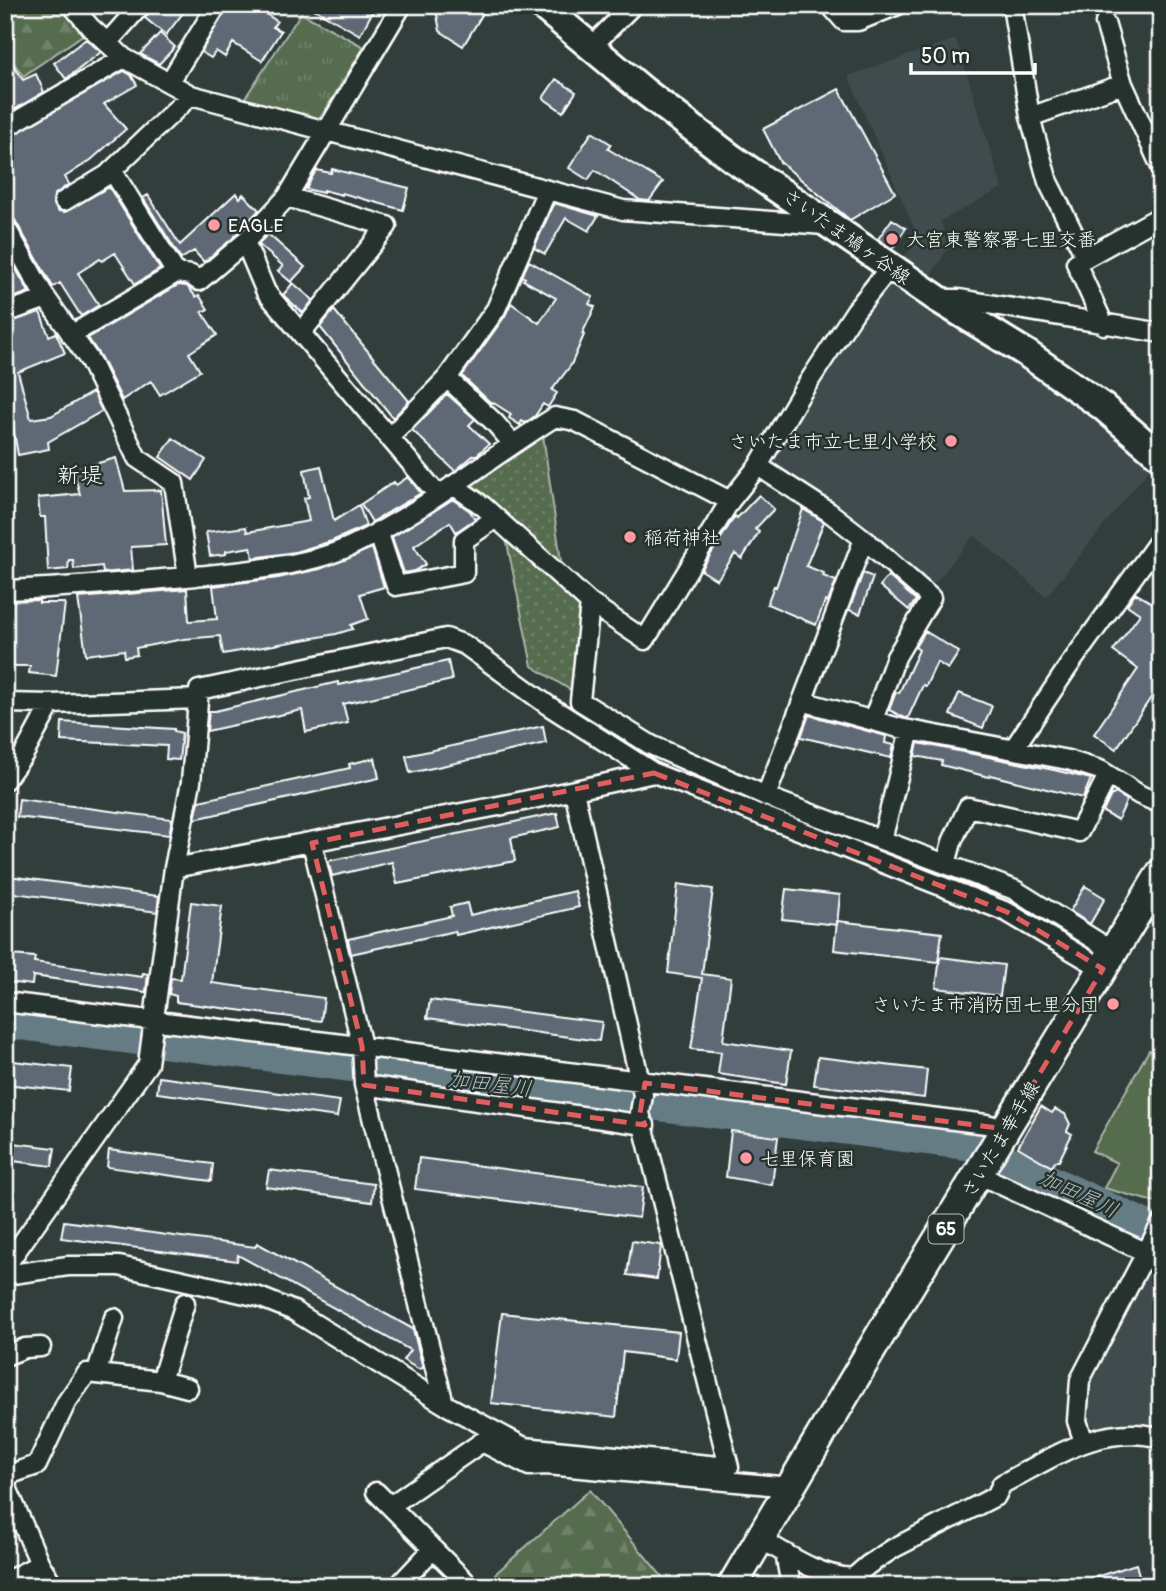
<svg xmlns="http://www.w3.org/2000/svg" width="1166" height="1591" viewBox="0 0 1166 1591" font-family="Pangolin,'Klee One',sans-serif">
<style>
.built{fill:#3f4b4d}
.grass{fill:url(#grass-tufts);stroke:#abb6a8;stroke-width:2}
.forest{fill:url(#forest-firs);stroke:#abb6a8;stroke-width:2}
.park{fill:url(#park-dots);stroke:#abb6a8;stroke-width:2}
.pitch{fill:#576c50;stroke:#abb6a8;stroke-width:2}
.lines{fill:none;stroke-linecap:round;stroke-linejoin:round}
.river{stroke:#657b85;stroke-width:30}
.building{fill:#5f6976;stroke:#fff;stroke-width:2}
.minor-casing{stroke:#fff;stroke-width:23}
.secondary-casing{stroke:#fff;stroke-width:32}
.primary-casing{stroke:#fff;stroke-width:33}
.minor{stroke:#26332d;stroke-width:18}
.secondary{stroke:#26332d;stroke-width:26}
.primary{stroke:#26332d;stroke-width:28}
.marked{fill:none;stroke:#e05e5e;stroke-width:5;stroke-dasharray:14 9;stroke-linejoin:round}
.poi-dot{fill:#ff9aa2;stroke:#26332d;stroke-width:2.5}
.labels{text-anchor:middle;stroke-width:5;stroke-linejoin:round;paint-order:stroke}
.shield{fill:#26332d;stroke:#bec2c0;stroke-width:2}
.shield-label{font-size:18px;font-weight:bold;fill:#fff}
.poi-label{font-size:19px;fill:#fff;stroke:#26332d;text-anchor:start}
.street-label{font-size:19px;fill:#fff;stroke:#26332d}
.water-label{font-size:21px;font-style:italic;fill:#b2bdc2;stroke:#26332d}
.quarter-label{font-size:23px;fill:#fff;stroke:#26332d}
</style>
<defs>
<pattern id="grass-tufts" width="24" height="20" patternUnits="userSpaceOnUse" patternTransform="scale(1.75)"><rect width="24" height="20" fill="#576c50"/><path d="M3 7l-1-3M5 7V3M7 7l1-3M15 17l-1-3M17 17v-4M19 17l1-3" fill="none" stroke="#70826a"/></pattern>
<pattern id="forest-firs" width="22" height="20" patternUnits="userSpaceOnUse" patternTransform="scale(1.75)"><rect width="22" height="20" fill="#576c50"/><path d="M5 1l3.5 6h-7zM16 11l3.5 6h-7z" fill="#70826a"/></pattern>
<pattern id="park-dots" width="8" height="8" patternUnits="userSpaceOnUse" patternTransform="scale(1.75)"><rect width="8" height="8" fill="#576c50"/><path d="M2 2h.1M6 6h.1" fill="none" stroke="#70826a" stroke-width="1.8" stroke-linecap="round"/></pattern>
</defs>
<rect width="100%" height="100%" fill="#313e3c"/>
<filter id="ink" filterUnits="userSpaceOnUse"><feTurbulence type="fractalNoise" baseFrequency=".0143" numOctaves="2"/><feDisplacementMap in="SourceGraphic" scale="14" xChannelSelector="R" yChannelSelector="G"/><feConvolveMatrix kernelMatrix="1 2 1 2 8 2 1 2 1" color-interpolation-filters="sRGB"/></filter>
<g filter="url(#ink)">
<path class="built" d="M956,39L1002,188L941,221L948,248L930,277L904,257L919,239L848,76Z
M891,276L1025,368L1152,466L1046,597L974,535L932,587L842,512L768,467V459L854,323Z
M1161,1243V1430L1147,1426L1096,1428L1085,1419L1091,1378Z"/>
<path class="grass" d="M301,13L364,47L319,120L243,101Z"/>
<path class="forest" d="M5,5H66L87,32L23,76L5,50Z
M590,1490L670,1586H502L495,1574Z"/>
<path class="park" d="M542,428L562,568L461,482Z
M505,533L580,600L572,691L532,666Z"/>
<path class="pitch" d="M1149,1050L1161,1056V1204L1104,1188L1117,1163L1092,1151Z"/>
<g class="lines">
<path class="river" d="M5,1023L975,1146
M1012,1162L1146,1225"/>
</g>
<path class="building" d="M155,5H189L166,35L145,18Z
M228,5H251L277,21L273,27L281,31L262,61L233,43L225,57L216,51L211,58L201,52Z
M307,5H362L373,11L360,35Z
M440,5H488L463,46L440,31L436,10Z
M160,33L175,47L159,64L140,54Z
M86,39L101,52L66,79L54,63Z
M5,53L23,80L36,74L44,92L5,115Z
M124,71L131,75L137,85L104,104L126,129L91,160L65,177L69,184L54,195L53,202L58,211L65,212L109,187L160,269L135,284L115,253L102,261L100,259L78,273L99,305L81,316L60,283L53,287L15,220L5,210V139Z
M556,79L576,92L563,112L543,98Z
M839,89L895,193L850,220L780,162L763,129Z
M592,132L611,144L608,149L663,182L649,201L640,200L595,170L588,180L569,168Z
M332,169L409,188L403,210L342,193V195L323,190V193L306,189L316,170L331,173Z
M236,193L240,198L243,194L259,210L232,239L204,262L194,251L181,259L143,198L148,195L180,245Z
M554,203L598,216L589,231L566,218L545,254L534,248Z
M892,219L906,228L892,249L878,239Z
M268,234L305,267L291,282L278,271L283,266L258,244Z
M5,250L29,292L5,301Z
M529,261L593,297L589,304L595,307L582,334L584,335L571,365L552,390L557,393L548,407L543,404L535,416L525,423L522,421L520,425L509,418L511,414L492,402L491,403L462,376L505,316L511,303L539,323L556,298L523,280L525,278L522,276Z
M293,283L313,300L303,313L283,295Z
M178,285L187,286L196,297L199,295L208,309L202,312L217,335L189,353L200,371L160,395L151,381L122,400L100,356L88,338Z
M334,310L409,401L393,418L320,327Z
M40,312L49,336L56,333L65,353L18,372L31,419L51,416L93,392L102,411L48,442L49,449L18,455L11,415L5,417V324Z
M447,394L475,419L469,425L489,444L477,455H474L455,471L412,430Z
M173,438L206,460L193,480L160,457Z
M116,458L125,491L161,490L166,545L131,547L133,570L103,573L102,566L74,569L73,560H69L68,569L48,571L45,517H40L38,498L80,494L73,470Z
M321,466L334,521L359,505L366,526L332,541L295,552L253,558L251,547L226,551V554L210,556L206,532L246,527L247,532L309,521L304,498L309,497L304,470Z
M408,477L421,493L372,522L361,504L394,482L396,485Z
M759,495L774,509L755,529L759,532L742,559L735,554L717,580L701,570L735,516L737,518Z
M453,499L470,511L475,519L456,532L450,522L414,546L426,564L415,571L404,573L392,537Z
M803,509L824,522L806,566L824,573L823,576L836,581L828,602L825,601L816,625L767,604L774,586L776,587Z
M372,548L384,587L360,594L368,619L351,625L353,629L336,634L223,654L220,636L184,639L136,648L137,655L125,657L124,650L86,655L78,598L187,589L189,621L217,619L213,586L278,578L320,569Z
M863,573L873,577L860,614L849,610Z
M888,576L916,600L909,610L880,586Z
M1135,593L1161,608V683L1116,749L1094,734L1138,669L1113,651L1140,614L1127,605Z
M39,600V603H65L56,676L29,673L30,666H5V601Z
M925,631L959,652L948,669L937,662L926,686L923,685L908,718H905L889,710L896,692L899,693L919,650L915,647Z
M448,661L452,680L343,704L348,723L306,732L302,710L207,731L209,711H215L338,682L339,685Z
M959,693L992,706L983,728L950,715Z
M809,715L886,736L885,743L894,745L891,758L801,737Z
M62,722L174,729V731L182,733L179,760L166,759L167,746L61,741Z
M543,726L546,743L410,773L406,756Z
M918,743L1054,770L1091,779L1083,798L990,775L989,777L941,765L942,761L915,756Z
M375,758L379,778L195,819L199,801L350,768L349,764Z
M1115,793L1127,800L1118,820L1103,812L1111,795H1113Z
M19,799L172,819L169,835L17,817Z
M557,813L560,827L511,838L515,861L397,884L392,862L332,876L328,861Z
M8,876L159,896L157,912L6,892Z
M678,884L713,889L702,974L731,978L723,1041L791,1051L786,1084L718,1074L721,1052L691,1049L702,978L668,973Z
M1085,886L1105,898L1090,924L1070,911Z
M786,889L840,895L837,925L782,919Z
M575,891L579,907L456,935L455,931L351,954L348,939L452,916L450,907L467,903L470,915Z
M191,902L222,906L212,983L324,998L321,1021L176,1002V996L169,994L171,978L181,979Z
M837,921L942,933L938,962L834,950Z
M10,955L35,957L34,962L142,977L143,973L148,974L146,992L33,976L32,985L6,982L5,958H10Z
M940,957L1004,965L1000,996L936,988Z
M430,1000L602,1022L599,1041L427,1018Z
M818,1057L927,1070L924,1098L814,1085Z
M5,1060L72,1068L69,1091L5,1084Z
M159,1077L340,1101L337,1117L157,1093Z
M1041,1106L1052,1113L1055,1109L1065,1114L1070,1124L1067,1131L1072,1134L1059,1161H1055L1052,1167L1018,1147Z
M731,1131L778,1137L772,1185L726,1177Z
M5,1142L55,1148L52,1166L5,1160Z
M109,1150L213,1164L211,1181L107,1167Z
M419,1158L643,1187L639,1218L415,1189Z
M269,1170L374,1184L372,1202L266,1187Z
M64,1221L255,1247L257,1243L413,1329L423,1368L418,1369L403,1360L410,1350L238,1255L237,1261L61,1238Z
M632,1241L661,1245L657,1279L627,1275Z
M502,1313L679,1332L676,1359L623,1352L616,1417L491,1403Z
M1136,1564L1142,1586H1077V1583Z"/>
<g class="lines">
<defs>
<path id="minor" d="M72,5L90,27L124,58L191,95L623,210L825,225
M830,5L844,21H858L898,5
M1012,5L1030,117L1048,182L1085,256
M1105,23L1123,84L1161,167
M107,43L141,5
M591,47L633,5
M169,83L217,5
M1030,117L1123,84
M5,128L124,58
M112,170L176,273
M287,197L387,226L301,333
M64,201L107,175L191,95
M5,226L44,295L90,361L137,458L174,483L188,577
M245,242L266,292L438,495
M942,299H959L1161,333
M5,313L46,298
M1104,325L1076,263L1161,216
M71,335L176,273L191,275L199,281L245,242L287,197L402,5
M447,378L495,423L513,444
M389,438L447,378L496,309L547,190
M758,466L829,512L864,539L931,598L896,657L873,720
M453,485L483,506L590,603L580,701L651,745L780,802L1015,890L1114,952
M378,531L396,586L464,573V540L496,518
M5,590C69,588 133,582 196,576C244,571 310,566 353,545C425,511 487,459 555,417L575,421L730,501L758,466L800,395L856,310L891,266
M590,603L645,640L730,501
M802,701L899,728L1068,760L1100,770L1140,795L1161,804
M5,703L51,704L198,699
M1014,748L1068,667L1161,538
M5,780L24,754L51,704
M766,796L864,539
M882,840L910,730
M312,843L362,1046L364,1085L444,1404
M946,864L952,842L968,807L1079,832L1108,775
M174,868L514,803L654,773
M5,1002C332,1042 659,1084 986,1124L1006,1129
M364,1085L645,1125
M980,1175L1145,1252
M5,1267L148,1064L174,868L191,782L199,690L446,638L465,645L549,706L654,773L1007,912L1103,969
M5,1275L68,1266H119L259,1297L294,1311L444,1404L524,1447L729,1467L640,1113L643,1095L574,791
M5,1356L25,1348L41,1347
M96,1374L114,1318
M161,1381L185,1303
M1084,1442L1077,1421L1080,1380L1161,1224
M547,1465L791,1487
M5,1476L37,1465L66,1403L87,1373L161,1381L188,1388
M5,1483L40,1564L54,1586
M376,1492L470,1586
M390,1506L482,1442L529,1466L547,1465V1454
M761,1539C790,1556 818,1576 853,1578L868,1565L894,1548L996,1496L1002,1484C1053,1458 1101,1422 1161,1438
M785,1553L791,1586
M5,1582L40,1564
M401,1583L433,1549"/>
<path id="secondary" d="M541,5L644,91L732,158L938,299L1026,353L1102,406L1161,457"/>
<path id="primary" d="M732,1586L892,1315L1161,873"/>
</defs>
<use href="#minor" class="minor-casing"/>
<use href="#secondary" class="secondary-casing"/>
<use href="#primary" class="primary-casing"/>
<use href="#minor" class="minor"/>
<use href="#secondary" class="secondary"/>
<use href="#primary" class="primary"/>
</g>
</g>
<path class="marked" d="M654,773L1007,912L1103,969L1006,1129L645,1083L640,1113L645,1125L364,1085L362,1046L312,843Z"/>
<g class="poi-dot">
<circle cx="214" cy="225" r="7"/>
<circle cx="892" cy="239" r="7"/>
<circle cx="951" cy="441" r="7"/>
<circle cx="630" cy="537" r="7"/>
<circle cx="1113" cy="1004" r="7"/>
<circle cx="746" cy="1158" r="7"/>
</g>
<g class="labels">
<rect class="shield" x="928.5" y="1214.5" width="35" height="29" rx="5"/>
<g class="shield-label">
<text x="946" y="1235">65</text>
</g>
<g class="poi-label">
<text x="228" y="232">EAGLE</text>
<text x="906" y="246">大宮東警察署七里交番</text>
<text x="937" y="448" text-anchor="end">さいたま市立七里小学校</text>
<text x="644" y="544">稲荷神社</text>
<text x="1099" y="1011" text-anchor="end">さいたま市消防団七里分団</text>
<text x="760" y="1165">七里保育園</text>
</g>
<g class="street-label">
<text transform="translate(847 236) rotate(35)" y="7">さいたま鳩ヶ谷線</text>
<text transform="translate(1000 1139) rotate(-59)" y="7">さいたま幸手線</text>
</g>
<g class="water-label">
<text transform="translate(490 1084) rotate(7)" y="7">加田屋川</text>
<text transform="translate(1079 1194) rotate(25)" y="7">加田屋川</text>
</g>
<g class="quarter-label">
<text x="80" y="483">新堤</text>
</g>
</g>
<rect width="1166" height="1591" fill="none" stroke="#26332d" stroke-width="28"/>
<rect x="14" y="14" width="1138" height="1563" fill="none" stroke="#fff" stroke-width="2.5" filter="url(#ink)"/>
<path d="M911 63v10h124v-10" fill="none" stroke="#ffffff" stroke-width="3.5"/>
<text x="921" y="63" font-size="21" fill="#ffffff" stroke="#26332d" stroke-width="5" paint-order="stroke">50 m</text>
</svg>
